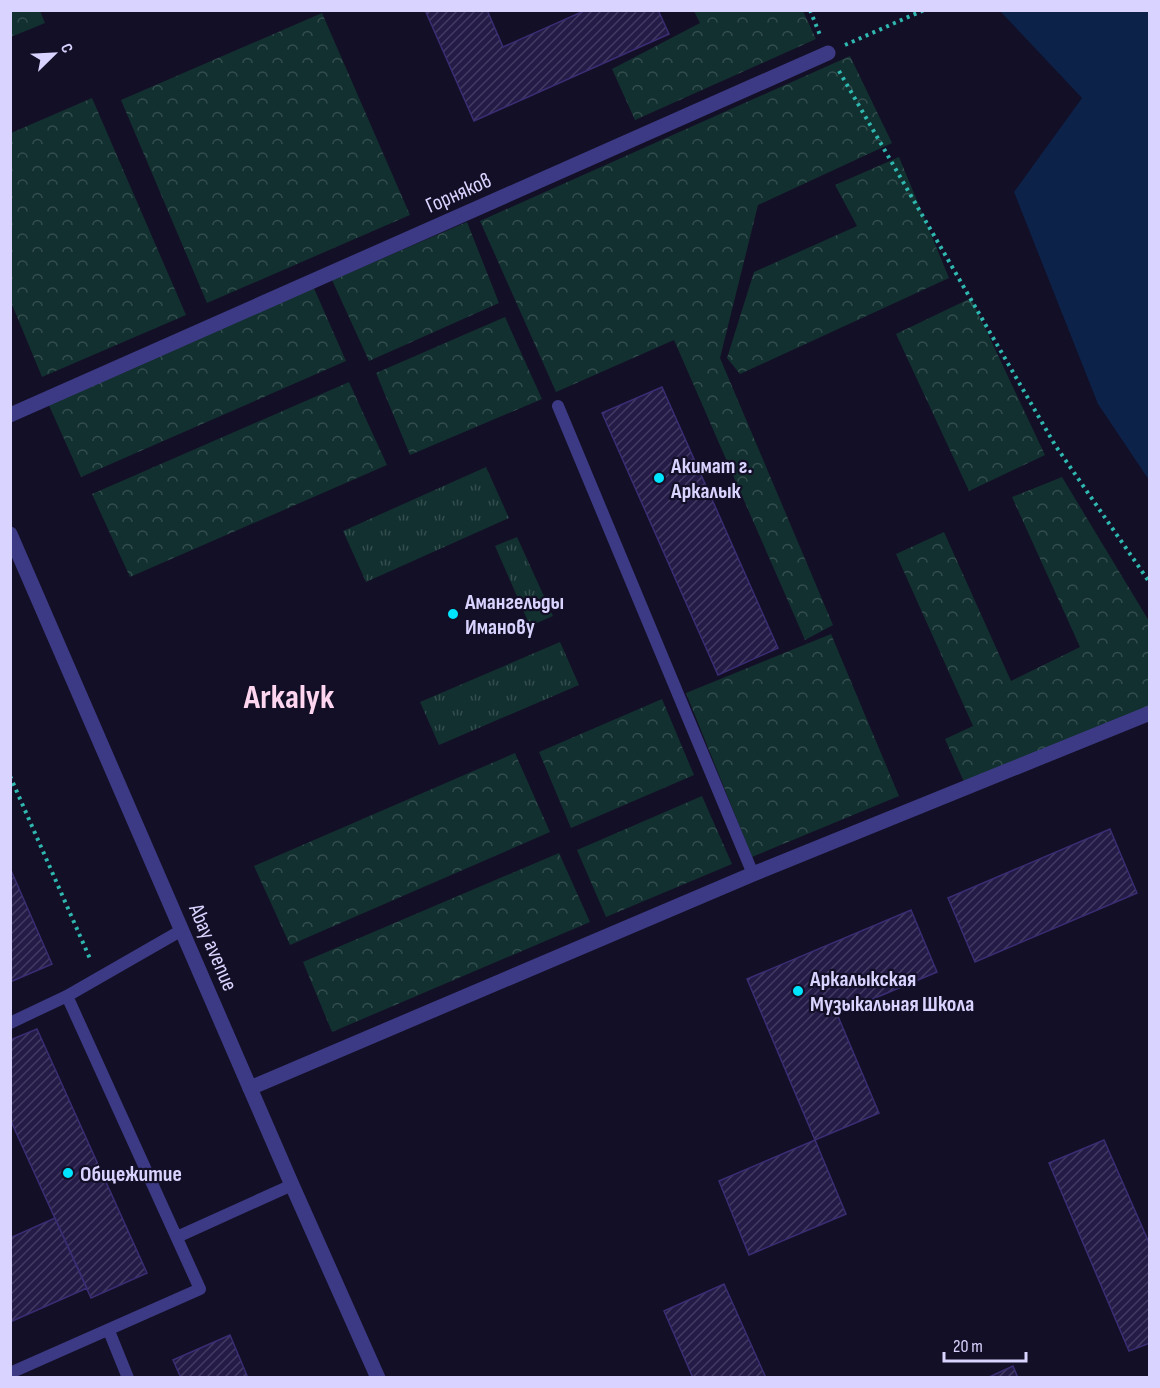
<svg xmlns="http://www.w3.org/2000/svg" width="1160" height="1388" viewBox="0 0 1160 1388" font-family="'Sofia Sans Condensed',sans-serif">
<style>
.grass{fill:url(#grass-tufts)}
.forest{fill:url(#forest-crowns)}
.water{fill:#0c2248}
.building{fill:url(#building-hatch);stroke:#3b2d73;stroke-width:1.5}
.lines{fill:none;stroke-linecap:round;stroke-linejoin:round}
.path{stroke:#2fb8b0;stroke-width:4;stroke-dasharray:3 4.5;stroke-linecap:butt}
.service{stroke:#3d3a85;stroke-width:12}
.minor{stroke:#3d3a85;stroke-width:15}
.tertiary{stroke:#3d3a85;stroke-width:15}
.poi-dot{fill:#00e5ff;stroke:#130f26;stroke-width:2}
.labels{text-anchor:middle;stroke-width:4.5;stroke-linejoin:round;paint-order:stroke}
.street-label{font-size:22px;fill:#d9d4ff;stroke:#130f26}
.poi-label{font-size:22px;font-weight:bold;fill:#d9d4ff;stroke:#130f26;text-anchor:start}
.town-label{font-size:34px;font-weight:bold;fill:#ffd6f0;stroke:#130f26}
</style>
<defs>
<pattern id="grass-tufts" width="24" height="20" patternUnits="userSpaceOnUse" patternTransform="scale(1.5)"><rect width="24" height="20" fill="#12302f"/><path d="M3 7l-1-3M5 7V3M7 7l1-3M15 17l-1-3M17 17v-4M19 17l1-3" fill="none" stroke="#344d4e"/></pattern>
<pattern id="forest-crowns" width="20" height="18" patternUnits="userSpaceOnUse" patternTransform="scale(1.5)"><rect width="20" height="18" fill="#12302f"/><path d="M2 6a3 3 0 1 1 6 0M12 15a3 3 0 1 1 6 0" fill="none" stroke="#344d4e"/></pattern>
<pattern id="building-hatch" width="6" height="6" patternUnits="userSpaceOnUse" patternTransform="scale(1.5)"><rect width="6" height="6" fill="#241b47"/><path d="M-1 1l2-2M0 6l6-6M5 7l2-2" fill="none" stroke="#433b63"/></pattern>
</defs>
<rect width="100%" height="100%" fill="#130f26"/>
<path class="grass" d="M486,467L509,518L366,582L343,531Z
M517,537L553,616L530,626L495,546Z
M560,642L579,685L439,745L420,702Z"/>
<path class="forest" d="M11,10L40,11L45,23L11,37Z
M694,11H803L816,39L635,120L612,69L700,23Z
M322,13L410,215L207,303L121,100Z
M850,56L892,143L758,205L720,358L833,625L805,640L674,340L556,392L480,221Z
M92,98L186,315L42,377L11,302V133Z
M899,157L949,278L740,374L727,358L754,272L857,226L835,185Z
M467,222L499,303L369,361L332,280Z
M313,286L346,361L81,477L47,401Z
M971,298L1045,455L969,491L896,334Z
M505,317L542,399L410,455L376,373Z
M349,382L387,465L130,577L92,494Z
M1062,477L1149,621V708L964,782L945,739L973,726L896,554L944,532L1011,681L1080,647L1012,497Z
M831,634L899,796L752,857L686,693Z
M662,699L694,775L571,828L539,752Z
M515,753L550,832L290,945L254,866Z
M702,796L732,864L606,917L577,850Z
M559,853L590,922L332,1032L303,962Z"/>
<path class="water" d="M1000,11H1149V480L1098,404L1014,192L1082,98Z"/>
<path class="building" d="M425,10H487L503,47L586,10H658L669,34L474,121Z
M662,387L778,648L718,675L602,413Z
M1110,829L1137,893L975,962L948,898Z
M10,868L52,964L10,982Z
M911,910L937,972L837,1014L879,1113L815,1140L747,979Z
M37,1029L147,1273L91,1298L10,1119V1040Z
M815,1140L846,1214L749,1255L719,1181Z
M1104,1140L1150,1245V1343L1129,1351L1049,1163Z
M55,1218L87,1288L10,1322V1238Z
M724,1284L766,1378H693L664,1311Z
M230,1335L248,1378H181L173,1360Z
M1013,1366L1018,1378H987Z"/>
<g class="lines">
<path class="path" d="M810,10L820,35
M845,45L924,10
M839,71L1055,445L1150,583
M10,776L91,961"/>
<path class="service" d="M558,406L753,874
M10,1023L67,996L182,930
M177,1237L292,1185
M109,1331L128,1378
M10,1373L200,1289L67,996"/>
<path class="minor" d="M10,415L828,53
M250,1088L753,874L1150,713"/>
<path class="tertiary" d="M10,534L292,1185L378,1378"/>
</g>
<g class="poi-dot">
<circle cx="659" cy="478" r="6"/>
<circle cx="453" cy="614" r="6"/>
<circle cx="798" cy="991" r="6"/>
<circle cx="68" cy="1173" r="6"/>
</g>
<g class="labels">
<g class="street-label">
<text transform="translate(458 192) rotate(-24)" y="8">Горняков</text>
<text transform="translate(214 947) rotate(67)" y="8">Abay avenue</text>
</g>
<g class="poi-label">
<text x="671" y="473">Акимат г.<tspan x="671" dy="25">Аркалык</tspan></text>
<text x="465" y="609">Амангельды<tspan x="465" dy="25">Иманову</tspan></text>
<text x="810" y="986">Аркалыкская<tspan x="810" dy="25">Музыкальная Школа</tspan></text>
<text x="80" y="1181">Общежитие</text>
</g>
<g class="town-label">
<text x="289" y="708">Arkalyk</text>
</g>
</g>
<rect width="1160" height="1388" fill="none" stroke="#d9d4ff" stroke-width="24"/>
<g transform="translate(54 54) rotate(66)" stroke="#130f26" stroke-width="4.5" paint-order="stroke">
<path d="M0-4.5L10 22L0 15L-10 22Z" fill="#d9d4ff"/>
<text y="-9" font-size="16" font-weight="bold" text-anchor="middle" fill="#d9d4ff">С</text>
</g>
<path d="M944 1352v9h82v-9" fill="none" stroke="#d9d4ff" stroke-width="3"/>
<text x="953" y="1352" font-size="18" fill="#d9d4ff" stroke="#130f26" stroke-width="4.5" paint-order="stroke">20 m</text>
</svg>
